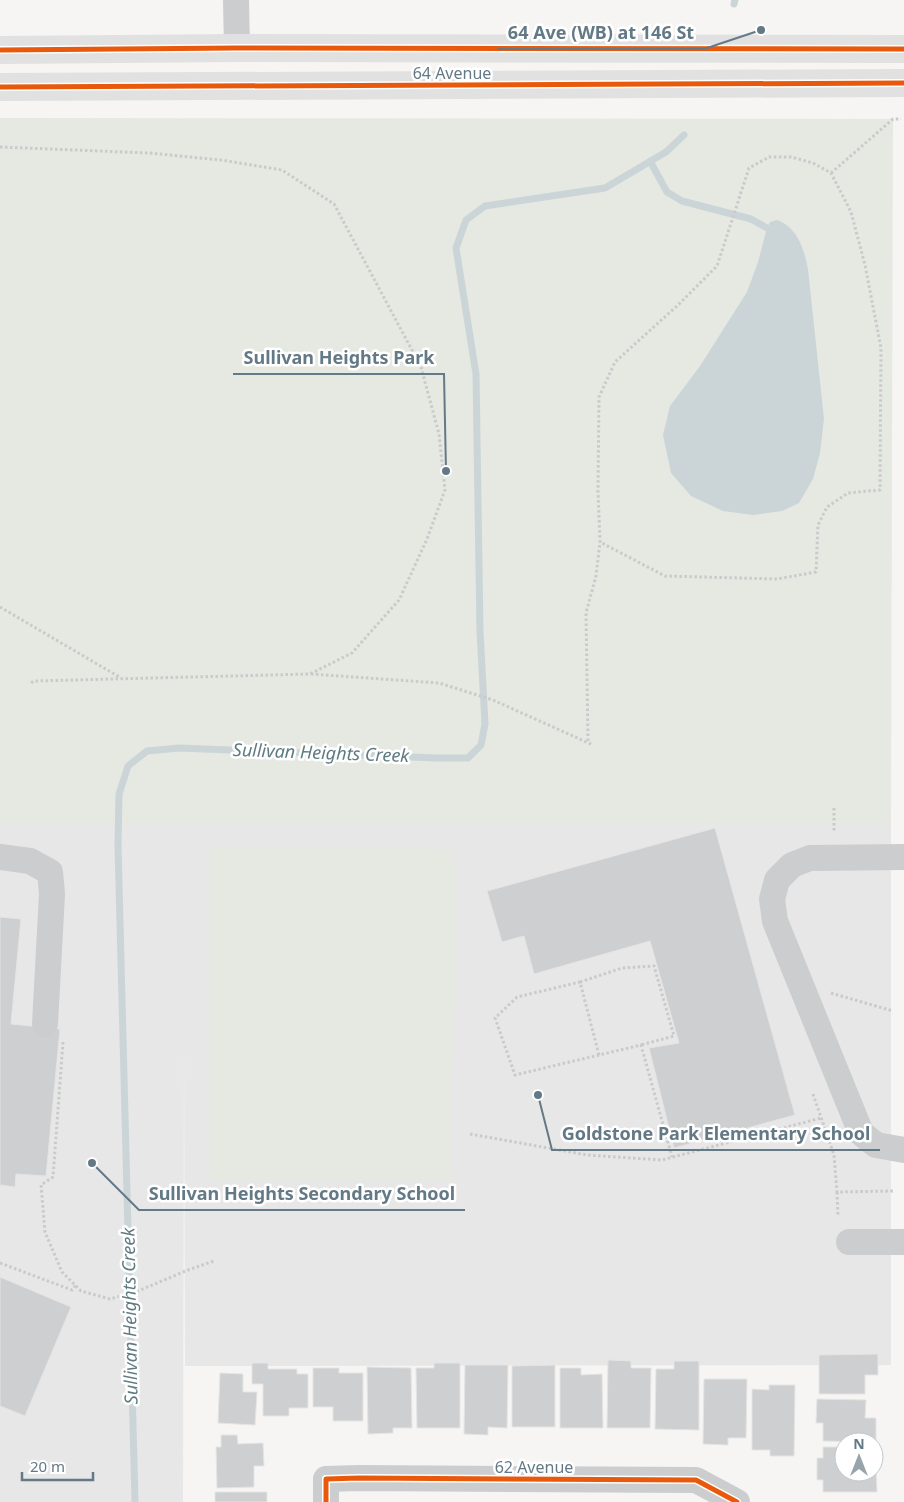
<svg xmlns="http://www.w3.org/2000/svg" width="904" height="1502" viewBox="0 0 904 1502" font-family="'Noto Sans',sans-serif">
<style>
.built{fill:#e6e7e6}
.green{fill:#e6e8e2}
.water{fill:#cbd5d7}
.lines{fill:none;stroke-linecap:round;stroke-linejoin:round}
.stream{stroke:#cbd5d7;stroke-width:7}
.building{fill:#cecfd0;stroke:#e5e4e4}
.path{stroke:#cacacb;stroke-width:3;stroke-dasharray:2.5 2.5;stroke-linecap:butt}
.minor{stroke:#cccdce;stroke-width:26}
.major{stroke:#e0e1e0;stroke-width:28}
.cycleway-casing{stroke:#fff;stroke-width:8}
.cycleway{stroke:#e8590c;stroke-width:5}
.labels{text-anchor:middle;stroke-width:5;stroke-linejoin:round;paint-order:stroke}
.street-label{font-size:16px;fill:#647986;stroke:#fff}
.water-label{font-size:18px;font-style:italic;fill:#5f7b82;stroke:#fff}
.leader{fill:none;stroke:#647986;stroke-width:2}
.callout-dot{fill:#647986;stroke:#fff;stroke-width:2}
.callout-label{font-size:18px;text-anchor:middle;font-weight:bold;fill:#647986;stroke:#fff;stroke-width:5;stroke-linejoin:round;paint-order:stroke}
</style>
<rect width="100%" height="100%" fill="#f6f5f4"/>
<path class="built" d="M0,824H891V1365L185,1366L184,1039L183,1502H0Z"/>
<path class="green" d="M0,118L893,119L891,824H0Z
M210,847L454,849L452,1180L209,1179Z"/>
<path class="water" d="M777,220C798,228 804,249 808,269L824,419L820,453L813,479L799,503L782,511L753,515L723,511L691,496L671,473L663,435L670,406L700,366L747,292L758,262L767,228L770,222Z"/>
<g class="lines">
<path class="stream" d="M734,4L735,0
M650,161L667,192L682,201L751,219L767,228
M135,1502L118,845L119,794L128,766L147,751L179,748L437,758H468L481,745L485,724L480,631L476,374L456,248L466,220L485,206L605,188L666,152L684,135"/>
</g>
<path class="building" d="M715,828L795,1115L674,1148L649,1048L679,1043L650,941L534,974L524,936L502,942L487,891Z
M0,917L21,919L11,1024L60,1029L46,1176L16,1174L15,1187L0,1185Z
M0,1277L71,1307L25,1416L0,1406Z
M878,1354V1375H865V1394H819V1355Z
M608,1360L631,1361V1368H651L650,1428H607Z
M674,1361H699V1430L655,1429L656,1369H674Z
M252,1363H268V1369H297V1374H308V1408H289V1416H263V1384H252Z
M434,1363H460V1428H417L416,1368H434Z
M465,1365H508L507,1428L488,1427V1435L464,1434Z
M555,1365V1427H512V1366Z
M367,1367L411,1368L412,1428H393V1433L368,1434Z
M313,1368H339V1373H363V1421H333V1407H313Z
M560,1368H581V1375L602,1374L603,1428H560Z
M220,1373L243,1374V1392H257L255,1425L218,1423Z
M704,1379H747L746,1438H728V1445L703,1444Z
M769,1385H795L794,1456H770V1450H752V1389L769,1390Z
M817,1399L866,1400L865,1418H876V1442L823,1441V1423H816Z
M221,1435H237L238,1444L263,1443L264,1466H254V1487L217,1488L216,1447H221Z
M823,1447H844V1472H874V1465H876L877,1492H823V1480H817V1458H823Z
M215,1492H267V1502H215Z"/>
<g class="lines">
<path class="path" d="M0,147L149,153L221,160L282,170L334,204L421,367L439,434L445,490L427,539L399,600L352,653L310,674L34,681L29,684
M831,173L893,119H901
M0,607L121,678
M311,674L439,683L493,700L593,745
M588,741L586,613L596,576L600,542L598,492L599,397L615,362L678,305L717,266L749,168L769,157H791L813,163L831,173L851,212L865,265L881,348L880,490L848,493L827,507L818,525L816,572L777,579L665,576L600,542
M834,808V833
M580,982L622,968L654,966L674,1036L641,1045
M831,993L893,1011
M63,1042L53,1177L41,1185L45,1232L62,1272L81,1291L110,1299L138,1291L188,1270L214,1261
M599,1055L580,982L517,997L495,1018L515,1075L641,1045L672,1157
M813,1094L834,1155L837,1192L893,1191
M470,1134L587,1155L662,1160L821,1118
M837,1192L838,1215
M0,1263L72,1290L76,1285"/>
<path class="minor" d="M236,0L237,48
M0,857L30,861L50,872L52,894L45,1024
M904,857L810,858L792,865L777,880L772,899L775,921L861,1133L876,1145L904,1150
M849,1242H904
M326,1502V1479L359,1478L696,1480L737,1502"/>
<path class="major" d="M0,50L237,48L904,49
M0,87L904,83"/>
<defs>
<path id="cycleway" d="M0,50L237,48L904,49
M0,87L904,83
M326,1502V1479L359,1478L696,1480L737,1502"/>
</defs>
<use href="#cycleway" class="cycleway-casing"/>
<use href="#cycleway" class="cycleway"/>
</g>
<g class="labels">
<g class="street-label">
<text x="452" y="79">64 Avenue</text>
<text x="534" y="1473">62 Avenue</text>
</g>
<g class="water-label">
<text transform="translate(321 753) rotate(2)" y="6">Sullivan Heights Creek</text>
<text transform="translate(130 1316) rotate(-91)" y="6">Sullivan Heights Creek</text>
</g>
</g>
<path class="leader" d="M761 30L704 49H497M446 471L444 374H233M538 1095L552 1150H880M92 1163L139 1210H465"/>
<g class="callout-dot">
<circle cx="761" cy="30" r="5"/>
<circle cx="446" cy="471" r="5"/>
<circle cx="538" cy="1095" r="5"/>
<circle cx="92" cy="1163" r="5"/>
</g>
<g class="callout-label">
<text x="601" y="39">64 Ave (WB) at 146 St</text>
<text x="339" y="364">Sullivan Heights Park</text>
<text x="716" y="1140">Goldstone Park Elementary School</text>
<text x="302" y="1200">Sullivan Heights Secondary School</text>
</g>
<g transform="translate(859 1457)"><circle r="24" fill="#ffffff" stroke="#c1c9cf"/>
<path d="M0-4L9 19L0 12L-9 19Z" fill="#97a4ac"/>
<text y="-8" font-size="14" font-weight="bold" text-anchor="middle" fill="#647986">N</text>
</g>
<path d="M22 1472v8h71v-8" fill="none" stroke="#647986" stroke-width="2.5"/>
<text x="30" y="1472" font-size="15" fill="#647986" stroke="#ffffff" stroke-width="4" paint-order="stroke">20 m</text>
</svg>
